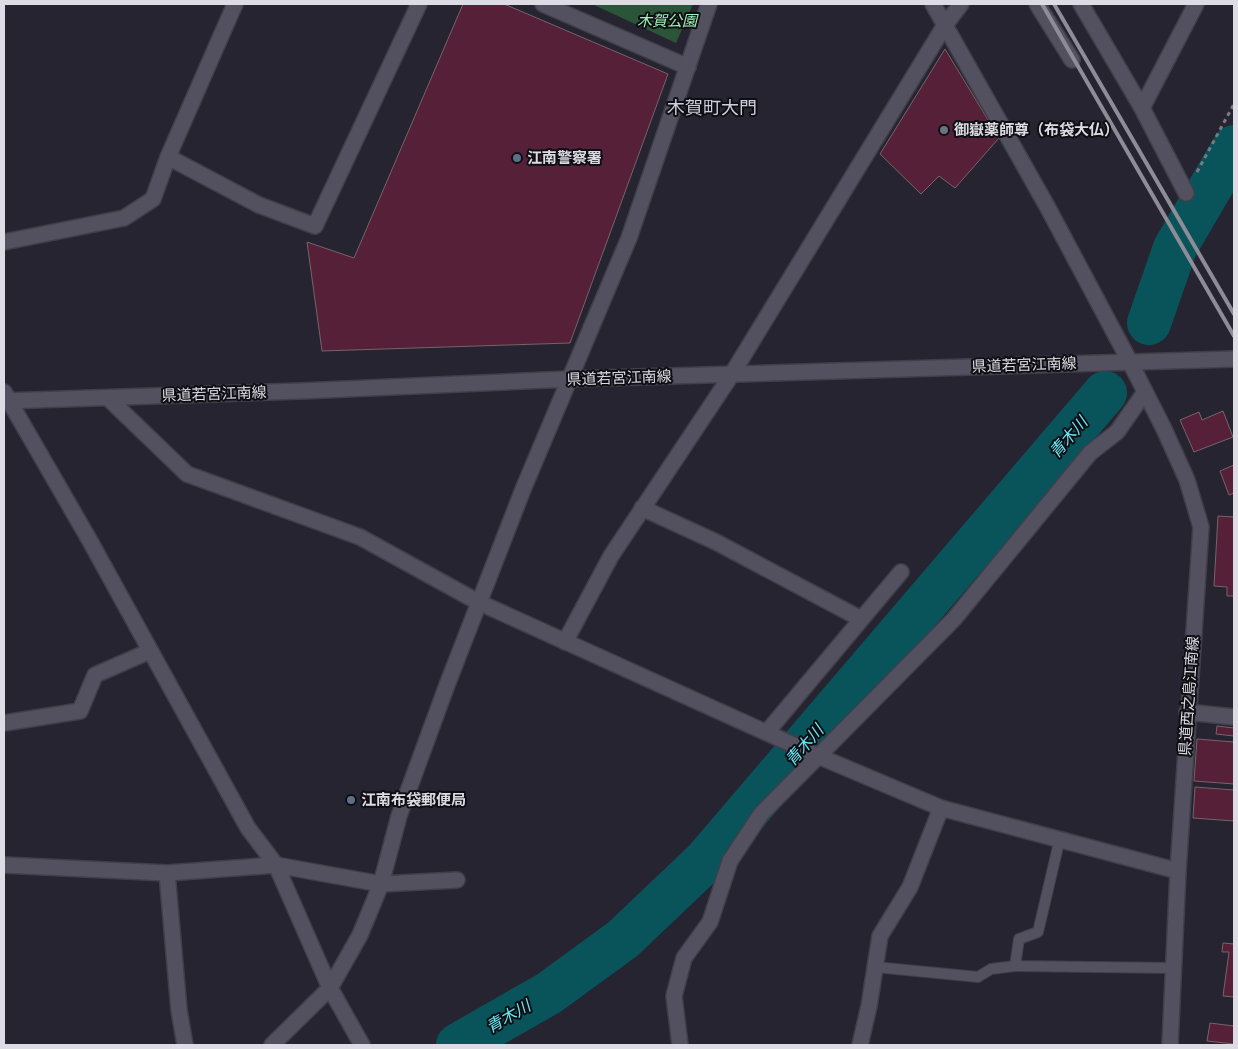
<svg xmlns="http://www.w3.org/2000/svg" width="1238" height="1049" viewBox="0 0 1238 1049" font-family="'Libre Baskerville','Noto Sans JP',serif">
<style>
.green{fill:#2b5538}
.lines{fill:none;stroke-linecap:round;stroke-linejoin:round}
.river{stroke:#09545b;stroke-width:44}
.building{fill:#562138;stroke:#756469}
.lane-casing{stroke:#403f49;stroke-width:12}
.street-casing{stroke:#403f49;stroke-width:18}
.secondary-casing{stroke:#403f49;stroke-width:18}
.path{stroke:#7a7984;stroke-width:3;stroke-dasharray:4 4;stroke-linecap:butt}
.lane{stroke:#535160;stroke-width:10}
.street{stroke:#535160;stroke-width:15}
.secondary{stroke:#535160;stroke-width:15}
.rail{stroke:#8d8c97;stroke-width:4}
.worship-dot{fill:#6b7280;stroke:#0e0e13;stroke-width:2}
.service-dot{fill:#5c6f8a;stroke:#0e0e13;stroke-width:2}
.labels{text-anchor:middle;stroke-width:4;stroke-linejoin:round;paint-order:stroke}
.park-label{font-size:15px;font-style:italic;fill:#a0f2b8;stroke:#0e0e13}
.poi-label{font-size:15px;font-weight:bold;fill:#dddce5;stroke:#0e0e13;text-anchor:start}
.street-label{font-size:15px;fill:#dddce5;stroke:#0e0e13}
.water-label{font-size:16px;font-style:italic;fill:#69e8f6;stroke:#0e0e13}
.quarter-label{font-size:18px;fill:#cecdde;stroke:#0e0e13}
</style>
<rect width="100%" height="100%" fill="#252430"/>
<path class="green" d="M592,4H693L676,43Z"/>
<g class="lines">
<path class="river" d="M1149,323L1175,248L1234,147
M458,1045L549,993L623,939L705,861L1105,393"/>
</g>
<path class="building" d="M463,4H504L668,74L570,343L322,351L307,242L354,258Z
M945,49L999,138L955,188L939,176L921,194L880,154Z
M1223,411L1233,437L1194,452L1180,420L1199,412L1202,420Z
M1234,465V493L1229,495L1220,471Z
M1218,516L1234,517V596H1227V587L1214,586Z
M1217,726L1234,728V736L1216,734Z
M1197,739L1234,742V784L1194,781Z
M1195,787L1234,790V821L1193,818Z
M1223,943L1234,944V997L1223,996L1229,952H1222Z
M1210,1023L1234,1026V1044L1207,1041Z"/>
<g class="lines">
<defs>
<path id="lane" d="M1015,966L1019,939L1038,932L1060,838
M875,967L978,977L991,969L1015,966L1172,968"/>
<path id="street" d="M235,4L168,157L259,205L315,226L419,4
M543,4L688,67
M933,4L1048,208L1130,362
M1037,4L1072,60
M1081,4L1142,108L1186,193
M1142,108L1196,4
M4,242L124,218L153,199L168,157
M4,392L90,541L248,828L276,865L330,988L362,1045
M108,398L187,474L360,537L478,602L818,756L941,808L1178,871
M642,508L716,542L861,619
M565,642L611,556L732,374L945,25L961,4
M1187,712L1234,717
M4,723L80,711L95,675L150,651
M767,732L901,572
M4,865L167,873L276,865L381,884L457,880
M167,873L179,1010L185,1045
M680,1045L674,996L684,958L710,922L730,861L761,814L954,619L1090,453L1117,432L1145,392
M860,1045L869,1006L880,936L910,887L941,808"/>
<path id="secondary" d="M1130,362L1164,429L1187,480L1201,527L1178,871L1170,1045
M4,401L301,391L569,379L1234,359
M272,1045L330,988L360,935L381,884L399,816L447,685L524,487L629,238L709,4"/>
</defs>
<use href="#lane" class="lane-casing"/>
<use href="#street" class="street-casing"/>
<use href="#secondary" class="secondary-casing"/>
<path class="path" d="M1197,172L1234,104"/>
<use href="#lane" class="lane"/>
<use href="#street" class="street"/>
<use href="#secondary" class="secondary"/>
<path class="rail" d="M1042,4L1234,336
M1054,4L1234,314"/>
</g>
<circle class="worship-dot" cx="944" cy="130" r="5"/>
<g class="service-dot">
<circle cx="517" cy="158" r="5"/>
<circle cx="351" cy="800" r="5"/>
</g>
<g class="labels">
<g class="park-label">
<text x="667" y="26">木賀公園</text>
</g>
<g class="poi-label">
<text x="954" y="135">御嶽薬師尊（布袋大仏）</text>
<text x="527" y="163">江南警察署</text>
<text x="361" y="805">江南布袋郵便局</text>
</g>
<g class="street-label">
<text transform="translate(1024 365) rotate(-2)" y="5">県道若宮江南線</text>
<text transform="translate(619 378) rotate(-2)" y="5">県道若宮江南線</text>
<text transform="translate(214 394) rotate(-2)" y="5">県道若宮江南線</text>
<text transform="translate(1189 696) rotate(-86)" y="5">県道西之島江南線</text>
</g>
<g class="water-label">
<text transform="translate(1068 437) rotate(-49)" y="6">青木川</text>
<text transform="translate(804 745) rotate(-49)" y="6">青木川</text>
<text transform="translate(508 1016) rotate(-30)" y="6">青木川</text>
</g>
<g class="quarter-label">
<text x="712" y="114">木賀町大門</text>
</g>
</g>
<rect width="1238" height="1049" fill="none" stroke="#dddce5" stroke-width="10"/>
</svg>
